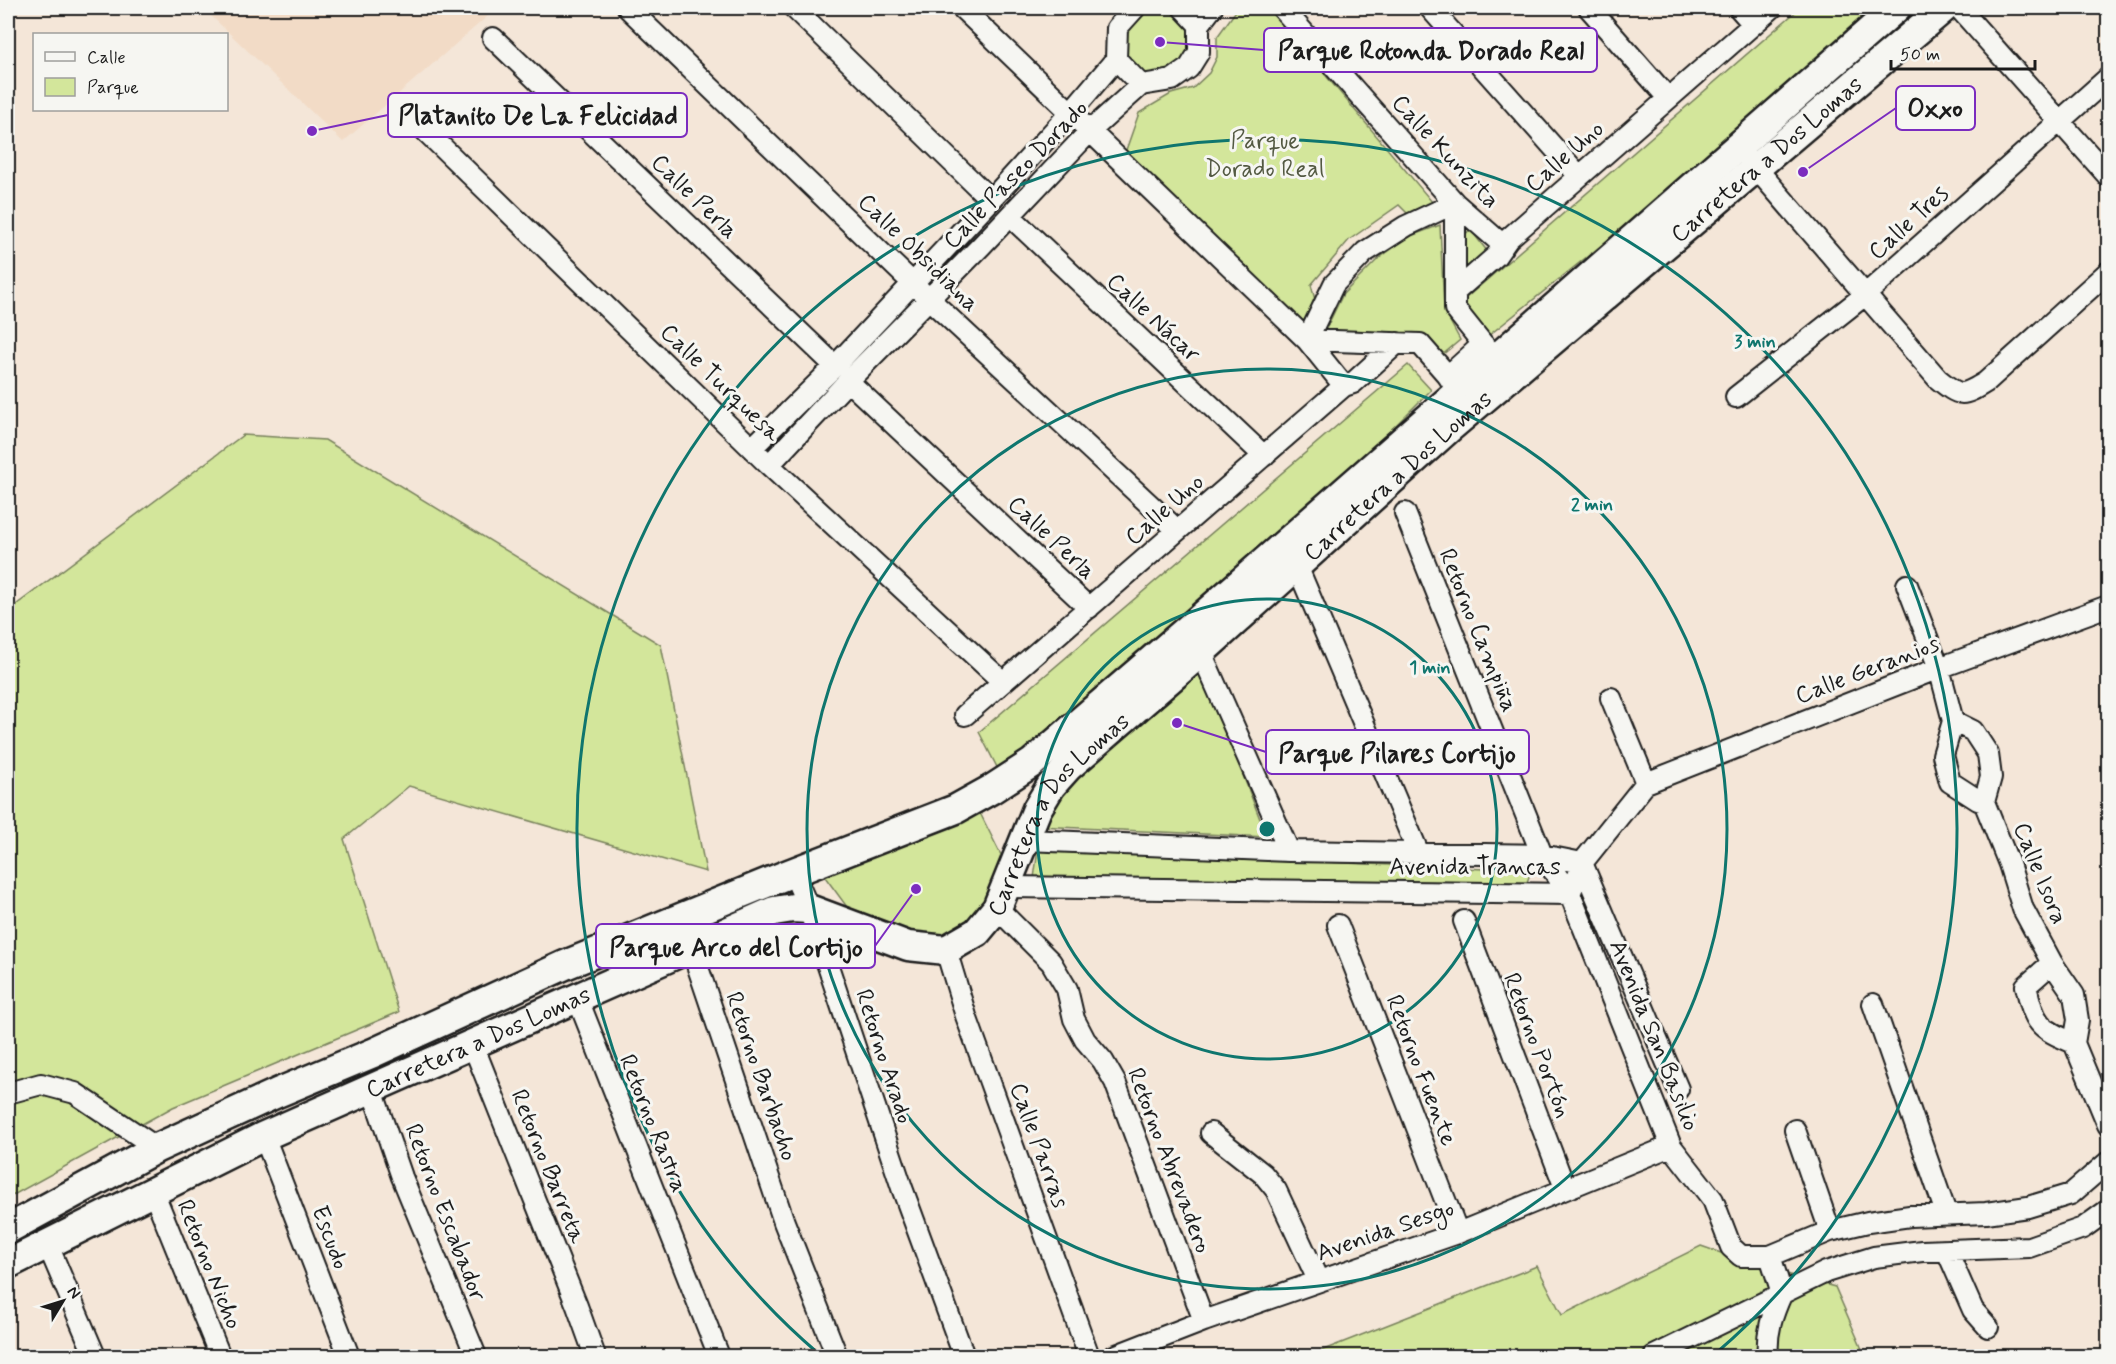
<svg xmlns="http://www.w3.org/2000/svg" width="2116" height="1364" viewBox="0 0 2116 1364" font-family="Mynerve,sans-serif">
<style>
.built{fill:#f2dbc6}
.green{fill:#d3e69b;stroke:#78815c;stroke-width:1.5}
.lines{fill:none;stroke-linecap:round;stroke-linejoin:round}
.street-casing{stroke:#1c1c1c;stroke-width:24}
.secondary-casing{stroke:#1c1c1c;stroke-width:33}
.street{stroke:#f6f6f2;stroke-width:20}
.secondary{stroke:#f6f6f2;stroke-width:28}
.ring{fill:none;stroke:#0f766e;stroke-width:3}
.labels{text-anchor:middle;stroke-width:6;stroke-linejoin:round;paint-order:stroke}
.park-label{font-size:24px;fill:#535942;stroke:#f6f6f2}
.street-label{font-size:24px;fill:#1c1c1c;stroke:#f6f6f2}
.centre{fill:#0f766e;stroke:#f6f6f2;stroke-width:3}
.ring-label{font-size:18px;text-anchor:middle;font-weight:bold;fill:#0f766e;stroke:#f6f6f2;stroke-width:6;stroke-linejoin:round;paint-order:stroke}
.leader{fill:none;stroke:#7b2cbf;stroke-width:2}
.callout-dot{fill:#7b2cbf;stroke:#f6f6f2;stroke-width:2}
.callout{fill:#f6f6f2;stroke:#7b2cbf;stroke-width:2}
.callout-label{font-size:26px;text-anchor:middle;font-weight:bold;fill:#1c1c1c}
</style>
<rect width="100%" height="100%" fill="#f4e6d8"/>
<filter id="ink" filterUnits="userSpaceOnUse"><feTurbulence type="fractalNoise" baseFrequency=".0167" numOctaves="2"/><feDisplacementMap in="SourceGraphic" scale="12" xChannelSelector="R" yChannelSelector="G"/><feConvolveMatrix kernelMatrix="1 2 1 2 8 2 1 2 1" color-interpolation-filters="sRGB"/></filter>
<g filter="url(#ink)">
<path class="built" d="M203,8H497L343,142Z"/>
<path class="green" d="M1150,8H1178L1198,34C1188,64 1174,67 1146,77L1120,53L1130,26Z
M1238,8H1269L1433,203L1412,218L1399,205L1349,240L1311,285L1317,307L1300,325L1126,150L1139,113L1171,94L1193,88L1209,73L1217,57V37Z
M1800,8H1883L1653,204L1488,336L1465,311L1466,298Z
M1440,225L1444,310L1460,340L1441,356L1324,333L1343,294L1378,259L1408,237Z
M1470,229L1491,256L1469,279C1460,261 1454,246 1470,229Z
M914,292L923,299L769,456L759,450Z
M1408,365L1431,390L1350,471L1001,775L979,732Z
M243,435L325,440L661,645L706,872L409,786L344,839L399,1012L173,1107L8,1198V608L9,610Z
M1200,665L1267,837L1038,826L1065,780Z
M977,807L1005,863L992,915L950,942L906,934L847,907L820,870Z
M1038,850L1531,871L1525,888L1034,878Z
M1701,1246L1764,1268L1835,1287L1865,1356H1308L1537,1266L1562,1315Z"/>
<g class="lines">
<defs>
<path id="street" d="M628,8L928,298L1177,530
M794,8L991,200
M962,8L1307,340L1344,386
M1183,8L1199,25
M1282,8L1455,203L1503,245
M1430,8L1579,176
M1589,8L1668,98
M1739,8L1753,24
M1959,8L2108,176
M493,38L835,366
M1116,59L1141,85
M407,113L769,465L1003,682
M1749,160L1938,379C1960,397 1962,397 1986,382L2108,272
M1010,216L1264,456
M1455,292V203L1406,226L1365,252L1334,284L1307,340L1420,344L1448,376L1458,392
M1497,357L1483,344L1455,309V292L1496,256L1508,239L1772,8
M1448,376L1483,344
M848,381L1089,608
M1736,397L1865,295L2108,78
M752,448L835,366L991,200L1071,112L1116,59L1117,28L1135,8
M769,465L848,381L981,246L1090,131L1141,85L1172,80L1189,68L1199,52V25L1212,8
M1405,513L1542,855L1570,894L1671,1146L1713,1200L1731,1247L1741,1256H1770L1830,1231L1868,1222L1910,1216L1986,1213L2028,1207L2071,1194L2108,1162
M1297,566L1419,854
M1907,585L1939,668L1953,721L1973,731L1988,754L1991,777L1984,802L2009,864L2023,909L2052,963L2074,995L2078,1020L2074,1043L2108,1125
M1201,652L1289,851
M1611,698L1646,783
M965,715L1344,386L1353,383L1397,343
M1953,721L1943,755L1950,782L1978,800L1984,802
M1026,840L1289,851L1542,855L1582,863
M1582,863L1678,1089
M793,872L809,909L902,1188L964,1356
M1007,887L1570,894L1582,863L1646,783L1939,668L2108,606
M997,908L1051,962L1067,989L1074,1019L1085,1040L1103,1061L1115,1082L1204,1321
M1464,921L1565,1188
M1338,925L1458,1233
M691,947L784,1222L837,1356
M946,950L966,1016L1089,1356
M2052,963L2026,986C2035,1024 2038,1028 2074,1043
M577,997L719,1356
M1873,1004L1946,1213
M473,1045L577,1306L595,1356
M371,1087L402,1177L476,1356
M8,1093L41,1084L75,1093L157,1148
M1795,1130L1830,1231
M1211,1133L1263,1174L1276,1190L1318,1280
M264,1136L349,1356
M153,1191L220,1356
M47,1243L95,1356
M1947,1251L1973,1310L1988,1327
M1770,1256L1782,1293
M1114,1356L1204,1321L1458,1233L1671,1146
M1654,1356L1826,1272L1874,1257L1922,1251L2029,1247L2083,1228L2108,1210
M1768,1356C1766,1333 1772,1315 1782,1293"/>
<g id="secondary">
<path d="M8,1229L157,1148L277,1093L373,1053L565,965L786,875L956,809L992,789L1032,763L1189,628L1896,8"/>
<path id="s1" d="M8,1264L264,1136L774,911L793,908L809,909L908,946L946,950L977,932L997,908L1037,809L1051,786L1068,767L1201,652L1447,430L1944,8"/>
</g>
</defs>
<use href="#street" class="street-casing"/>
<use href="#secondary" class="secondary-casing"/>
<use href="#street" class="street"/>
<use href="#secondary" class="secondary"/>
</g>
</g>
<g class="ring">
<circle cx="1267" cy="829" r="230"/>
<circle cx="1267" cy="829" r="460"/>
<path d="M819 1354A690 690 0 1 1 1715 1354"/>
</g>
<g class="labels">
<g class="park-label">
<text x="1265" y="148">Parque<tspan x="1265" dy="28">Dorado Real</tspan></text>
</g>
<g class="street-label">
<text transform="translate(1446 151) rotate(47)" y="8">Calle Kunzita</text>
<text transform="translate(1564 156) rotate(-41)" y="8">Calle Uno</text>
<text dy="8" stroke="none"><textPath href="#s1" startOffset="2175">Carretera a Dos Lomas</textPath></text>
<text transform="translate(1015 174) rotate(-46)" y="8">Calle Paseo Dorado</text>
<text transform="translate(695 196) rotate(44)" y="8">Calle Perla</text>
<text transform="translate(1908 222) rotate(-42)" y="8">Calle Tres</text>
<text transform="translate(919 252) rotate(44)" y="8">Calle Obsidiana</text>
<text transform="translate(1154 317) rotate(43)" y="8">Calle Nácar</text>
<text transform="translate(721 382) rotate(44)" y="8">Calle Turquesa</text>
<text dy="8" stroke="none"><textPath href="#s1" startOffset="1689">Carretera a Dos Lomas</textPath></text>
<text transform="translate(1164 509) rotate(-41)" y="8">Calle Uno</text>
<text transform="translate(1052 537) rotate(43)" y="8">Calle Perla</text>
<text transform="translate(1479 630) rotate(68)" y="8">Retorno Campiña</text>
<text transform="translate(1867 669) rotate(-21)" y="8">Calle Geranios</text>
<text dy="8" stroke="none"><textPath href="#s1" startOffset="1204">Carretera a Dos Lomas</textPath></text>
<text x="1475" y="874">Avenida Trancas</text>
<text transform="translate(2041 873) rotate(68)" y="8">Calle Isora</text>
<text transform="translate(1655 1035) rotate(68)" y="8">Avenida San Basilio</text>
<text dy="8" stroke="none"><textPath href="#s1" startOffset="520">Carretera a Dos Lomas</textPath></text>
<text transform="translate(1538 1045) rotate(69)" y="8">Retorno Portón</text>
<text transform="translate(885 1056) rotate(72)" y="8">Retorno Arado</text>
<text transform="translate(1422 1070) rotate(69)" y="8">Retorno Fuente</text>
<text transform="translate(762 1076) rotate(71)" y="8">Retorno Barbacho</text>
<text transform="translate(654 1123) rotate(68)" y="8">Retorno Rastra</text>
<text transform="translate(1040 1145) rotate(70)" y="8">Calle Parras</text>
<text transform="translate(1170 1160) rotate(69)" y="8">Retorno Abrevadero</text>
<text transform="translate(549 1166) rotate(68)" y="8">Retorno Barreta</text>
<text transform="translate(446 1212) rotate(69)" y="8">Retorno Escabador</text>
<text transform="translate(1385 1230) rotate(-19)" y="8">Avenida Sesgo</text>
<text transform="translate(331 1237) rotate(69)" y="8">Escudo</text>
<text transform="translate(210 1264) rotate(68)" y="8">Retorno Nicho</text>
</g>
</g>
<circle cx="1267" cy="829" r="9" class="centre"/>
<g class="ring-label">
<text x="1755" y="347">3 min</text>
<text x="1592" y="510">2 min</text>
<text x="1430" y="673">1 min</text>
</g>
<path class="leader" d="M1160 42L1264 50M1803 172L1896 108M312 131L388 115M1177 723L1266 752M916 889L875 946"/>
<g class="callout-dot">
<circle cx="1160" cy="42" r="6"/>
<circle cx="1803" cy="172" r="6"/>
<circle cx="312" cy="131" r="6"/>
<circle cx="1177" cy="723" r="6"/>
<circle cx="916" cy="889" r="6"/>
</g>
<g class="callout">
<rect x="1264" y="28" width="333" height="44" rx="6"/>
<rect x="1896" y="86" width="79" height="44" rx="6"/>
<rect x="388" y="93" width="299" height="44" rx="6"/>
<rect x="1266" y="730" width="263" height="44" rx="6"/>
<rect x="596" y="924" width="279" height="44" rx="6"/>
</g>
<g class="callout-label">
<text x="1431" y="59">Parque Rotonda Dorado Real</text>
<text x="1935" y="117">Oxxo</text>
<text x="538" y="124">Platanito De La Felicidad</text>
<text x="1397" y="762">Parque Pilares Cortijo</text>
<text x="736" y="956">Parque Arco del Cortijo</text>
</g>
<rect width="2116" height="1364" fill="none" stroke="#f6f6f2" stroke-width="30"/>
<rect x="15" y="15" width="2086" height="1334" fill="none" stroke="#1c1c1c" stroke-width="2" filter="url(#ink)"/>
<rect x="33" y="33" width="195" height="78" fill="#f6f6f2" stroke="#9f9f9c" stroke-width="1.5"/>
<rect x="45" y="52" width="30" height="9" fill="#f6f6f2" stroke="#9f9f9c" stroke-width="1.5"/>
<text x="87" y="63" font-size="18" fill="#1c1c1c">Calle</text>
<rect x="45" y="78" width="30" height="18" fill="#d3e69b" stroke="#9f9f9c" stroke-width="1.5"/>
<text x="87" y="93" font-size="18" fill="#1c1c1c">Parque</text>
<g transform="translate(63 1301) rotate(52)" stroke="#f6f6f2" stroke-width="4.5" paint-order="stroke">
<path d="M0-4.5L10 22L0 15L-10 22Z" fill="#1c1c1c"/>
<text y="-9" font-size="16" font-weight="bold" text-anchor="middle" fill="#1c1c1c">N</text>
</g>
<path d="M1891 60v9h144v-9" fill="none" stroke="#1c1c1c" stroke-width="3"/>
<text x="1900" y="60" font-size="18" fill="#1c1c1c" stroke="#f6f6f2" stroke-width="4.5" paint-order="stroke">50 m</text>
</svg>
